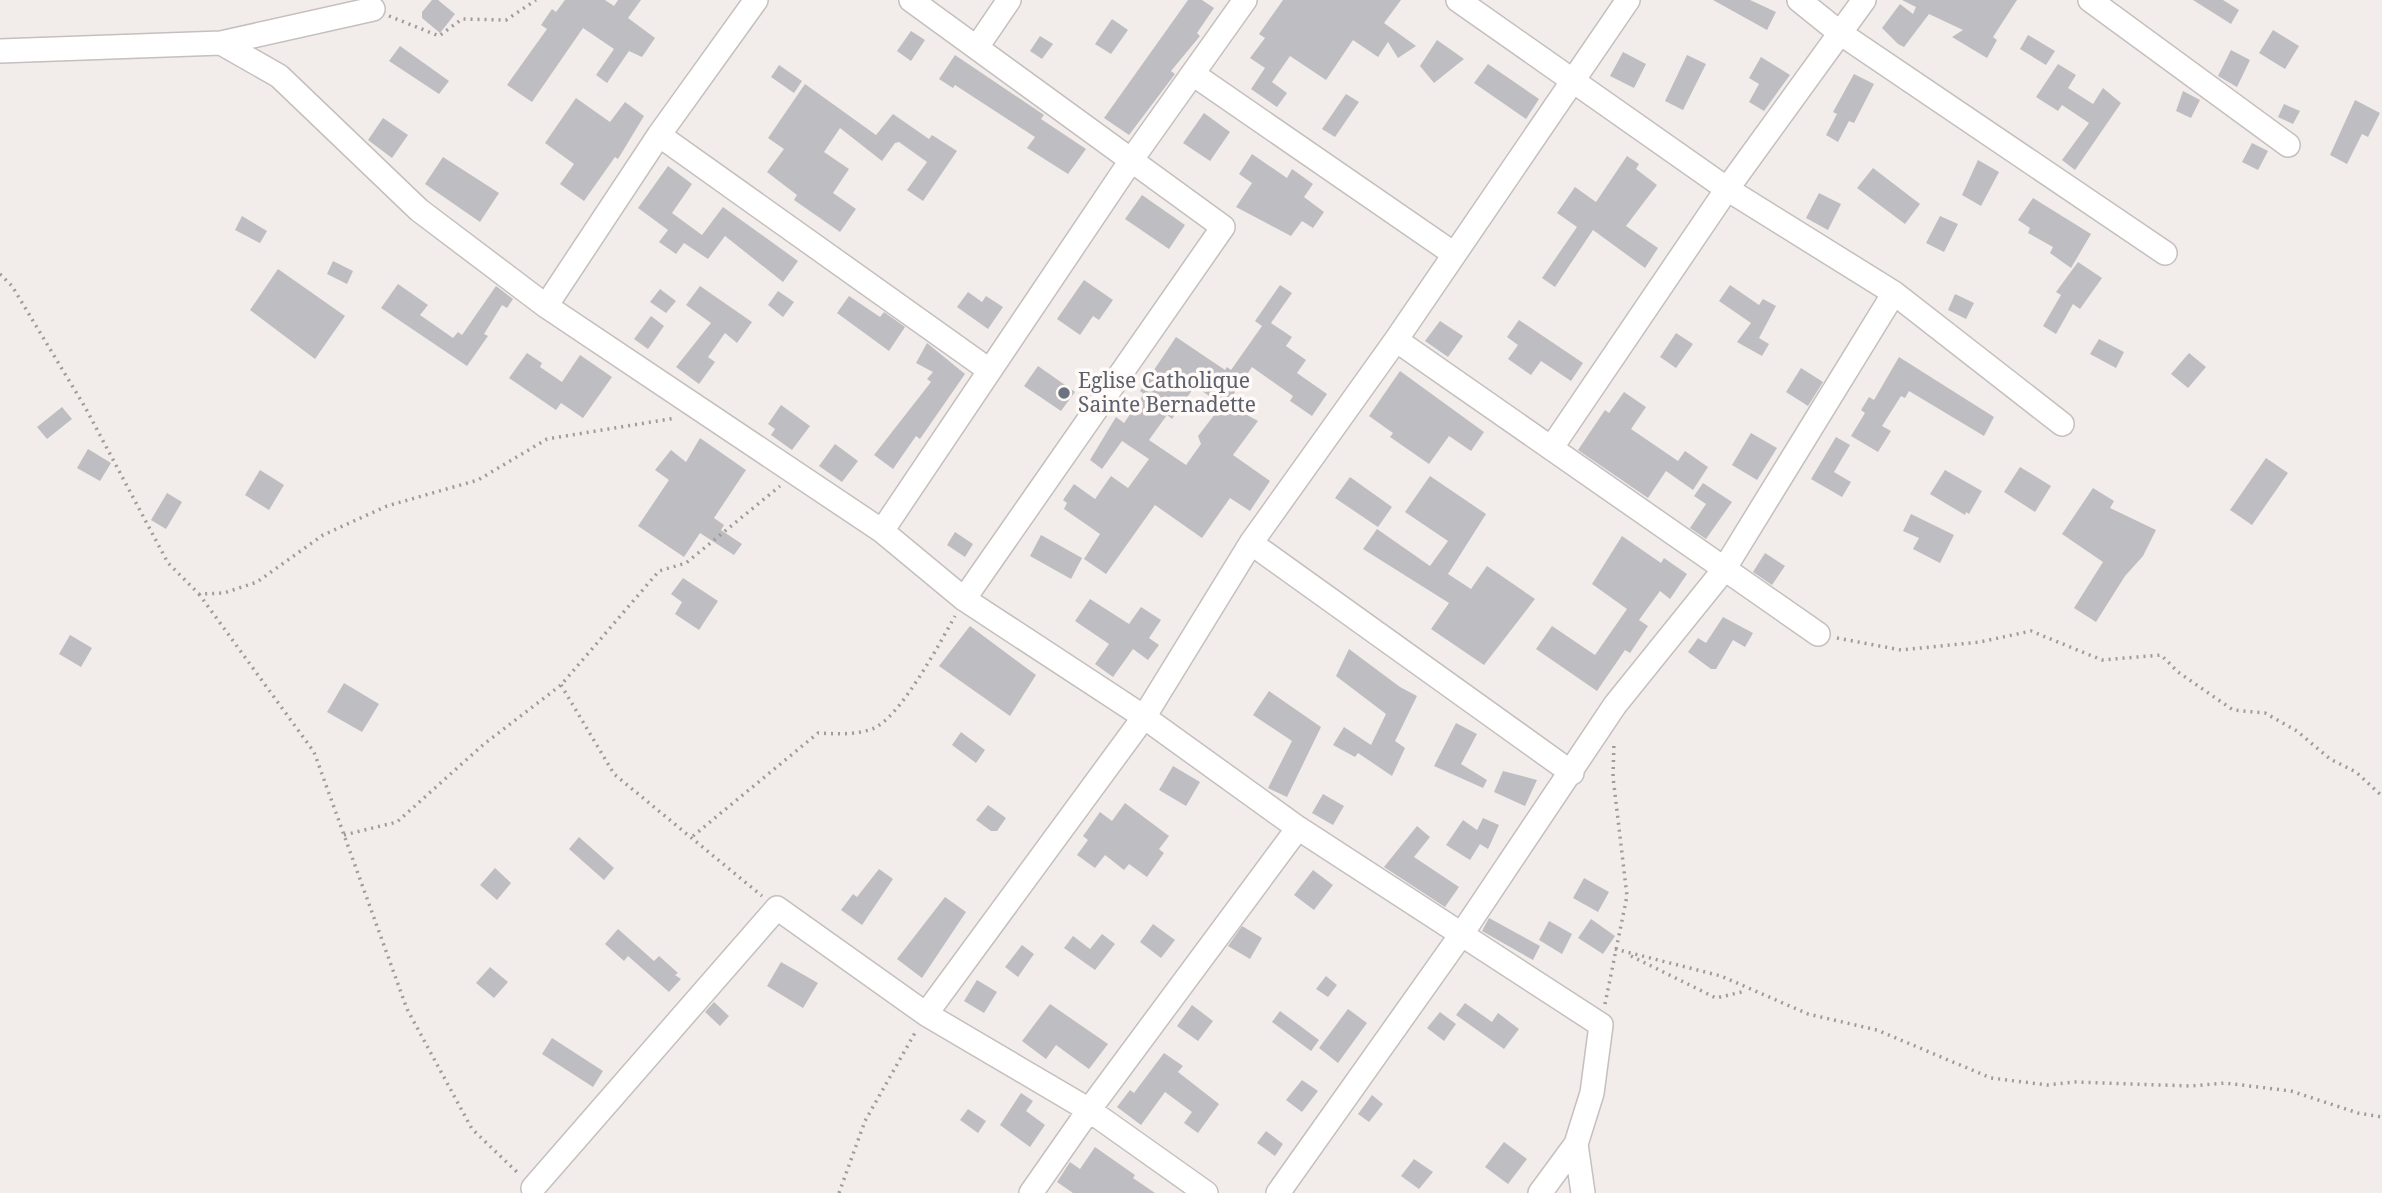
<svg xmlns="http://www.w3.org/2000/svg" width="2382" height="1193" viewBox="0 0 2382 1193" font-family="'Noto Serif',serif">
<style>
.building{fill:#bebdc1;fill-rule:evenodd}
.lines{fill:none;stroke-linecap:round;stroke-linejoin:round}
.minor-casing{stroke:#c5bfbd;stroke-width:26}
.path{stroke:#9f9b99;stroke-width:3.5;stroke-dasharray:2 5;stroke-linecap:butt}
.minor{stroke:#fff;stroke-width:23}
.worship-dot{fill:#6b7280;stroke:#fffaf8;stroke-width:2.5}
.labels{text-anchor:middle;stroke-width:7;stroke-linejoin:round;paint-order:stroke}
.worship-label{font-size:21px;fill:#5b616d;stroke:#fffaf8;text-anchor:start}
</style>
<rect width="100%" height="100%" fill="#f2edea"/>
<path class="building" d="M432,0H438L455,14L440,33L422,18V12Z
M565,0H605L614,6L618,0H641L628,18L655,38L642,57L629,51L607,83L596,75L614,49L583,28L532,102L507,85L547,29L541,25L552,9L556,12Z
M1188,0H1202L1214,8L1197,33L1200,36L1171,71L1175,74L1129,135L1104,118Z
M1283,0H1401L1384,23L1416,46L1398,58L1388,42L1378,57L1353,40L1326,80L1290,56L1272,82L1287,93L1277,107L1251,89L1265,68L1250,58L1265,38L1259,34Z
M1713,0H1750L1776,12L1767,30Z
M1902,0H2017L1993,37L1997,40L1987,58L1952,37L1963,30L1929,14L1904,47L1898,44L1882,28L1900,4L1913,14L1916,7Z
M2193,0H2223L2239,10L2231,24Z
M1112,19L1128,30L1111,54L1095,44Z
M2273,30L2299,46L2285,69L2259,53Z
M911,31L925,40L911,61L897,51Z
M2028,35L2055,51L2046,65L2020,49Z
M1040,36L1053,44L1042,59L1030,51Z
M1437,40L1464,59L1434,83L1420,66Z
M400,46L449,81L439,94L389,61Z
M2231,50L2250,60L2237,87L2218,76Z
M1623,52L1646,64L1634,88L1610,76Z
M955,55L1044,115L1041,119L1086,149L1068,174L1027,148L1035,137L955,85L953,88L939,79Z
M1687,55L1706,64L1683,110L1665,101Z
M1761,57L1790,75L1764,111L1749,102L1759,84L1749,78Z
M1488,64L1539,99L1526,119L1474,83Z
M2058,64L2076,75L2068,88L2093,104L2103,88L2121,103L2075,170L2062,160L2089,123L2062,105L2058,111L2036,97Z
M779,65L802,81L794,93L771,77Z
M1854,74L1874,84L1854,123L1849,121L1838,142L1826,135L1837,114L1833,112Z
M805,84L876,135L893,114L929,139L932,135L957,151L923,201L907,190L927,162L899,142L895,143L882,161L840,128L824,152L849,169L833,193L856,209L840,232L794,200L797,195L767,172L784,149L768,138Z
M2183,91L2200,100L2191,118L2176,111Z
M1346,94L1359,102L1335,137L1322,129Z
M576,98L610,122L625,102L644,116L618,159L615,157L584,201L560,184L574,164L545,143Z
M2355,100L2380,113L2368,137L2362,134L2347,164L2330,155Z
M2284,104L2300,111L2293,124L2278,117Z
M1204,113L1230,132L1210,161L1183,143Z
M383,118L408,135L392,158L368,140Z
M2252,143L2268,151L2258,170L2242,162Z
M1252,154L1287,178L1292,169L1313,184L1304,197L1324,212L1313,228L1302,221L1291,236L1236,207L1252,183L1239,174Z
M1627,156L1639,164L1636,169L1657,185L1626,226L1658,248L1645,268L1593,230L1555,287L1542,278L1577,227L1557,213L1575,187L1596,202Z
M443,157L499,193L480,222L425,184Z
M1978,160L1999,172L1981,206L1962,195Z
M668,166L692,184L672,213L702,235L723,207L798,261L783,282L725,236L708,259L684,243L676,254L659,242L668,230L638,208Z
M1873,168L1920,204L1905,224L1857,188Z
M1819,193L1841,204L1828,230L1806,218Z
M1142,195L1185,225L1169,249L1125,219Z
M2033,198L2091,234L2071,268L2050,253L2053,247L2028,233L2030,228L2018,220Z
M242,216L267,231L260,243L235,230Z
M1940,216L1958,224L1944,252L1926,243Z
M333,261L353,271L347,284L327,274Z
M2078,262L2102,278L2080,309L2073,304L2056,334L2043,326L2061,295L2056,292Z
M278,269L345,316L315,359L250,310Z
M1084,280L1113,300L1099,320L1093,316L1080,335L1057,319Z
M398,284L428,305L420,315L453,338L458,332L462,335L496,286L513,299L507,308L502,305L484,334L488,336L467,366L381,308Z
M1280,285L1292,293L1271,323L1292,337L1286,346L1306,360L1297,373L1327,394L1312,416L1290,401L1293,396L1252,367L1227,404L1258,421L1233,455L1270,481L1250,511L1230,498L1202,538L1155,505L1106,574L1084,559L1100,534L1064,509L1067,503L1063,500L1074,484L1095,499L1111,476L1128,488L1149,459L1122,441L1102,469L1090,460L1116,417L1124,423L1144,394L1140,391L1176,337L1225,370L1227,367L1231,370L1262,326L1255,321ZM1195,386L1222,405L1198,436L1201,444L1186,465L1149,440L1167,415L1172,419Z
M1730,285L1759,305L1763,299L1776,306L1759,338L1769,344L1762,356L1737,342L1751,323L1719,301Z
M700,286L752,322L737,343L725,333L708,357L715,362L699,384L676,367L711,323L686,305Z
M660,289L676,301L666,313L650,302Z
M778,291L794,302L783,317L768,305Z
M968,292L982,302L986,296L1003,307L988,329L957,307Z
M1955,294L1974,303L1966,319L1948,310Z
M849,296L880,317L884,312L905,327L889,351L837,313Z
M651,316L664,326L648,349L634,339Z
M1519,320L1583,363L1571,381L1541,361L1531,375L1508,359L1518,345L1507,337Z
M1440,321L1463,336L1448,357L1425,341Z
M1676,333L1693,344L1676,368L1660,357Z
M2099,339L2124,352L2116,368L2090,354Z
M927,343L965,374L920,439L916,436L893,469L874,455L931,382L927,379L933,372L916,363Z
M527,353L542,363L540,367L562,382L580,355L612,377L583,418L561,403L556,410L509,378Z
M2189,353L2206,367L2188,388L2171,374Z
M1899,357L1994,417L1984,436L1909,391L1905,398L1901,396L1882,426L1891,431L1878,452L1851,436L1865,413L1861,410L1869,397L1874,400Z
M1038,366L1075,392L1061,411L1024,386Z
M1801,368L1823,382L1808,406L1786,392Z
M1400,371L1484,432L1471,451L1449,436L1429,464L1390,437L1393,433L1369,416Z
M1624,392L1646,407L1631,429L1678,461L1685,451L1708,467L1693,490L1666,471L1648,498L1578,450L1605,410L1609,413Z
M781,405L810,426L792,450L771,435L775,429L768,424Z
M62,407L72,419L47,439L37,427Z
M1751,433L1777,448L1757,480L1732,465Z
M1836,437L1850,445L1834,472L1851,482L1842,497L1811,479Z
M700,438L746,470L714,518L724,525L721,530L742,544L734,555L700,533L684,557L638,526L669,480L655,470L671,450L686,462Z
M835,444L858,461L842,482L819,466Z
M88,449L111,463L100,481L77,468Z
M2266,458L2288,473L2252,525L2230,510Z
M2020,467L2051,486L2035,512L2004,492Z
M260,470L284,485L269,510L245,495Z
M1945,470L1982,491L1969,514L1966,512L1965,515L1930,494Z
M1430,476L1486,514L1448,574L1471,589L1487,566L1535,599L1484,665L1431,629L1449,603L1363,549L1377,529L1430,566L1448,541L1405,512Z
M1350,477L1392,507L1378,527L1335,498Z
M1703,483L1732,502L1706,539L1690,528L1706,504L1694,496Z
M2093,488L2114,501L2110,508L2156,530L2143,556L2125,576L2096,622L2074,608L2103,562L2062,534Z
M167,493L182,502L166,529L151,520Z
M1911,514L1954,535L1940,563L1913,549L1919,538L1903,531Z
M955,532L973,544L965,557L947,545Z
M1041,535L1082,558L1071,579L1030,556Z
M1622,536L1661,563L1664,558L1687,574L1670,599L1660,591L1639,620L1648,626L1630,653L1625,650L1597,691L1536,649L1552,626L1595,655L1627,609L1592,584Z
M1765,553L1785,566L1772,585L1753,572Z
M683,578L718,601L699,630L675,614L682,602L671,594Z
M1090,599L1129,624L1141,607L1161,620L1149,638L1159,645L1148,660L1133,649L1113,677L1095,664L1109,644L1075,621Z
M1723,617L1753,633L1745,647L1733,640L1716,669H1711L1688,652L1698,638L1706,643Z
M970,626L1036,675L1010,716L939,666Z
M70,635L92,648L81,667L59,654Z
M1349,649L1400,687L1417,696L1395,741L1405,748L1392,776L1358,753L1355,757L1333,745L1344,727L1371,745L1386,714L1336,676Z
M344,683L379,704L362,732L327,712Z
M1269,691L1321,727L1287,797L1268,788L1292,741L1253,715Z
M1456,723L1477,734L1461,764L1487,780L1483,788L1434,766Z
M961,732L985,750L976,763L952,745Z
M1173,766L1200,782L1186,806L1159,790Z
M1503,771L1537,780L1525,806L1494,792Z
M1323,794L1344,806L1333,825L1312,813Z
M1125,803L1169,836L1159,849L1164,853L1147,877L1129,864L1124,870L1105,855L1095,868L1077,855L1088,840L1083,836L1100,812L1112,821Z
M988,805L1006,818L997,831H991L976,820Z
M1483,818L1499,825L1488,849L1480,844L1470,860L1446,845L1463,820L1477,830Z
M1417,826L1430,837L1414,857L1459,887L1445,907L1384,867Z
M579,837L614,868L604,880L569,849Z
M495,868L511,883L497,900L480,885Z
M879,869L893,879L862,925L841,910L853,894L857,897Z
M1313,870L1333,885L1314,910L1294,895Z
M1584,878L1609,892L1598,912L1573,898Z
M945,897L966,912L922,978L897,959Z
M1489,918L1540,946L1533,960L1482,931Z
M1591,919L1615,936L1603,954L1578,938Z
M1549,921L1572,934L1562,954L1539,940Z
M1153,924L1175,940L1161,958L1140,942Z
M1242,926L1262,938L1250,959L1228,946Z
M618,929L654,961L659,956L678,973L675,975L681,979L669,992L628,956L624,961L605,944Z
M1102,934L1115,944L1095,970L1064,948L1073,936L1090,949Z
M1022,945L1034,954L1018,977L1005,967Z
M781,962L818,983L803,1008L767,986Z
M490,967L508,982L494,998L476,983Z
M1326,976L1337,985L1328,997L1316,989Z
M977,980L997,992L984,1013L964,1001Z
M714,1002L729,1016L720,1026L705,1012Z
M1465,1003L1492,1022L1498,1013L1519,1029L1504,1049L1456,1015Z
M1050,1004L1108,1044L1089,1069L1056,1045L1046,1059L1022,1041Z
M1192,1005L1213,1021L1198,1041L1177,1026Z
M1348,1009L1367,1023L1338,1063L1319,1048Z
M1280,1011L1319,1040L1311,1051L1272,1022Z
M1440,1012L1456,1024L1444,1041L1427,1028Z
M552,1038L603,1071L593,1087L542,1054Z
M1164,1053L1183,1066L1178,1072L1219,1104L1198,1133L1184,1123L1192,1112L1165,1092L1141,1125L1117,1107L1130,1090L1134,1093Z
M1302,1080L1318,1091L1302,1112L1286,1100Z
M1021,1093L1033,1101L1026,1111L1045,1125L1030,1147L1000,1125Z
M1372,1095L1383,1104L1369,1122L1358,1114Z
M968,1109L986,1121L978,1133L960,1120Z
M1266,1131L1283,1144L1275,1156L1257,1143Z
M1504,1142L1527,1159L1508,1184L1485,1167Z
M1095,1147L1135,1175L1133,1178L1155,1193H1073L1057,1182L1070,1162L1080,1169Z
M1414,1159L1433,1172L1419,1189L1401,1176Z"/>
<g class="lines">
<defs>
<path id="minor" d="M911,0L1223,227L964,599
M1458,0L1727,189L1894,293L2062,424
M1799,0L1840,33L2165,253
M2090,0L2288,145
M221,43L279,76L419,210L546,306L882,531L964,599L1144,717L1298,828L1601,1025L1592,1093L1576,1144L1540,1193
M977,47L1009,0
M0,51L221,43L373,9
M1193,74L1454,254
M659,135L989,370
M546,306L659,135L756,0
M1396,340L1818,634
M1552,447L1727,189L1864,0
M882,531L1132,159L1245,0
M1251,543L1572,773
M926,1014L1144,717L1251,543L1396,340L1628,0
M1576,1144L1583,1193
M533,1188L777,908L926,1014L1089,1110L1206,1193
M1031,1193L1089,1110L1298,828
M1278,1193L1463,932L1615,705L1723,571L1894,293"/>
</defs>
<use href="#minor" class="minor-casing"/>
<path class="path" d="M389,16L439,36L462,19L506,20L536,0
M0,274L12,286L85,407L168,563L199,594L224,593L257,582L323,535L387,506L478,480L547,439L676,418
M199,594L314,752L407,1009L472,1129L519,1174
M1837,638L1901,650L1980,642L2031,631L2102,660L2161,655L2178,672L2233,710L2265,713L2297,731L2330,759L2356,772L2382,796
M561,685L614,774L762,896
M344,835L397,822L484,744L561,685L659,571L686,563L780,486
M693,836L818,733C836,734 855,735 872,729C899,720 941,641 955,616
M1615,949L1721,976L1808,1014L1877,1030L1991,1078L2047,1085L2075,1082L2191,1086L2225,1083L2291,1091L2358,1113L2382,1117
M1631,956L1716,998L1746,991
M1605,1004L1627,896L1613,777L1614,742
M839,1193L865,1121L916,1031"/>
<use href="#minor" class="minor"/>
</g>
<circle class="worship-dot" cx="1064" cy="393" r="7"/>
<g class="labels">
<g class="worship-label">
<text x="1078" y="388">Eglise Catholique<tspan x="1078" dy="24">Sainte Bernadette</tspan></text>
</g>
</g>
</svg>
